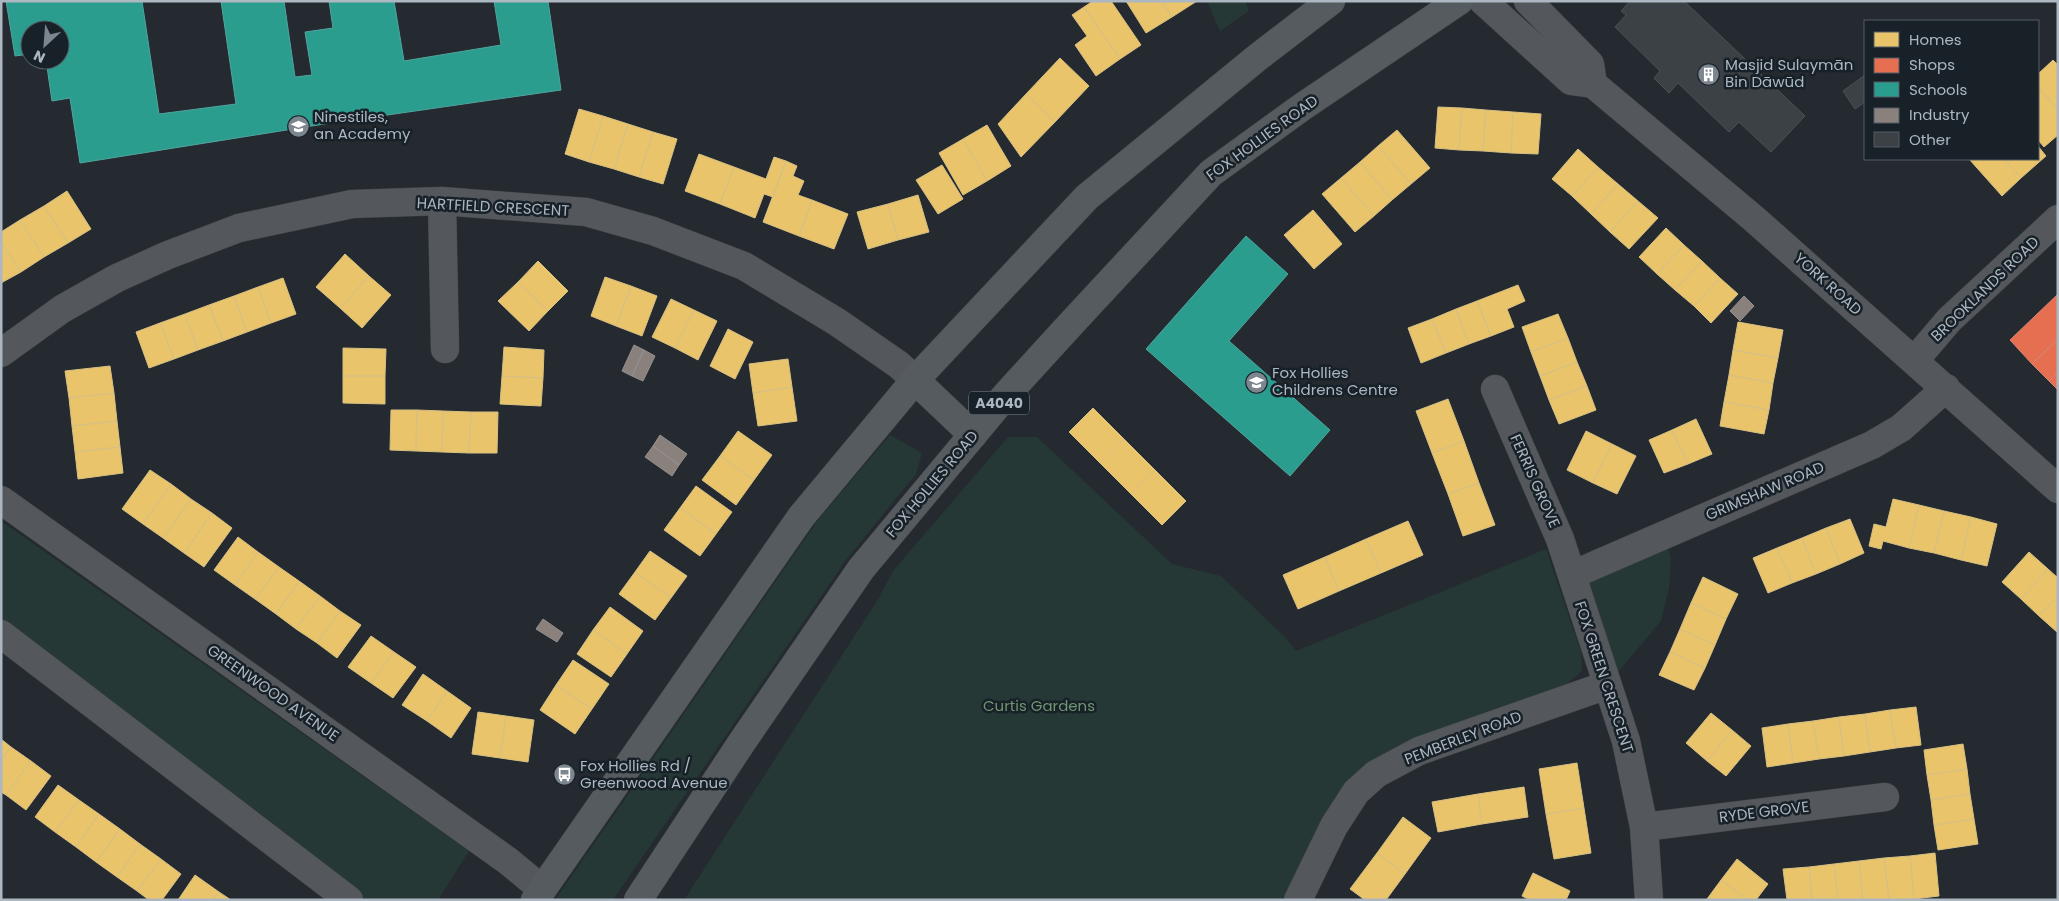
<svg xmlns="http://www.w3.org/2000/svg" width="2059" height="901" viewBox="0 0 2059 901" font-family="Poppins,sans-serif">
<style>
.green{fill:#253836}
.homes{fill:#e9c46a;stroke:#d7c084}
.shops{fill:#e76f51;stroke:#d58573}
.schools{fill:#2a9d8f;stroke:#51a59e}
.industry{fill:#8a817c;stroke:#949191}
.building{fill:#3c4146;stroke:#4b5257}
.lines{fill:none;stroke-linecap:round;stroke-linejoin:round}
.minor-casing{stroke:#404448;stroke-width:29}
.primary-casing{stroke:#41474c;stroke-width:29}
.minor{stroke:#54585d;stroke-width:28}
.primary{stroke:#565b5f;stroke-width:28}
.labels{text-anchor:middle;stroke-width:5;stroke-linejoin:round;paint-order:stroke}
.shield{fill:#182128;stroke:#808a93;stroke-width:1}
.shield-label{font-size:14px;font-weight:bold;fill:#acb7c1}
.poi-label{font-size:15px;fill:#acb7c1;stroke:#182128;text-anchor:start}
.street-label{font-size:15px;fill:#acb7c1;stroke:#182128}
.park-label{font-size:15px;fill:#6e9671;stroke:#182128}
</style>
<rect width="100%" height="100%" fill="#242a2f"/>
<path class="green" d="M1207,1H1245L1249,11L1220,31Z
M890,435L922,453L916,474L846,560L613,900H555L818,520Z
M1008,437H1037L1172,564L1221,576L1286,638L1296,651L1546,549L1581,652L1582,671L1562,688L1324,816L1282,900H684L877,601L893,571Z
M1,521L469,851L438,900H366L1,620Z
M1664,534L1671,559L1669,588L1661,621L1607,685L1572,575Z"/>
<path class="homes" d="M1093,1H1111L1141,45L1120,59L1084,7Z
M1126,1H1162L1172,17L1146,33Z
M1162,1H1197L1172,17Z
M1084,7L1120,59L1096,76L1075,45L1087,36L1072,15Z
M1060,58L1089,86L1055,122L1026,94Z
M2053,60L2058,65V110L2038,87V74Z
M2038,87L2058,110V135L2044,147L2038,140Z
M1026,94L1055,122L1021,157L998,124Z
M1438,107L1462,108L1459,150L1435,148Z
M1462,108L1486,110L1483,151L1459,150Z
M579,109L603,116L589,162L565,154Z
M1486,110L1513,112L1511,153L1483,151Z
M1513,112L1541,114L1538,154L1511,153Z
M603,116L628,124L614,169L589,162Z
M628,124L653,132L639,177L614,169Z
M987,125L1011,166L987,181L963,139Z
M1397,130L1430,168L1411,184L1378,146Z
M653,132L677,139L663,184L639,177Z
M963,139L987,181L963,195L939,153Z
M1378,146L1411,184L1392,200L1360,162Z
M2038,146L2046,156L2021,178L2004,159H2038Z
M1578,149L1598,167L1572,196L1552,179Z
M699,154L734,167L720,204L685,191Z
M774,157L786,161L773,197L764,194L755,218L720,204L734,167L766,179Z
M1969,159H2004L2021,178L2002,196Z
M786,161L797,166L793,176L804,181L798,195L812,200L799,236L763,222Z
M1360,162L1392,200L1374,216L1341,178Z
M942,165L963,199L938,214L916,180Z
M1598,167L1618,184L1591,214L1572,196Z
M1341,178L1374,216L1355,232L1322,194Z
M1618,184L1638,201L1610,232L1591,214Z
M67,191L91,229L68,243L44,206Z
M918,195L929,232L898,240L888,204Z
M812,200L848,214L834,249L799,236Z
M1638,201L1658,218L1629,249L1610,232Z
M888,204L898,240L868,249L857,212Z
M44,206L68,243L44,257L20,220Z
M1313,210L1342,244L1314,269L1284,235Z
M20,220L44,257L21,272L1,242V232Z
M1666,228L1684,245L1657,274L1639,257Z
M1,242L21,272L1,283Z
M1684,245L1702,261L1675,290L1657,274Z
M345,254L369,276L340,308L316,287Z
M538,261L568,291L548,311L518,282Z
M1702,261L1720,278L1694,306L1675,290Z
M369,276L391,295L362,328L340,308Z
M605,277L631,286L616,326L591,316Z
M283,278L296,314L271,323L258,287Z
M1720,278L1738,294L1711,323L1694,306Z
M518,282L548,311L529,331L498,301Z
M1518,285L1525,301L1507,309L1514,327L1491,336L1477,301Z
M631,286L657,296L642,336L616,326Z
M258,287L271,323L247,332L234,296Z
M234,296L247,332L223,341L209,305Z
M671,299L694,310L675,348L652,337Z
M1477,301L1491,336L1469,344L1456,309Z
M209,305L223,341L198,350L185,314Z
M1456,309L1469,344L1446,353L1432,319Z
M694,310L717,321L698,360L675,348Z
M185,314L198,350L174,359L160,323Z
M1558,314L1568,338L1531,352L1522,327Z
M1432,319L1446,353L1421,363L1408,328Z
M1738,322L1783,330L1778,358L1733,350Z
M160,323L174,359L149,368L136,332Z
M728,329L753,342L735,379L710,366Z
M1568,338L1577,362L1540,376L1531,352Z
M504,347L544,350L543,378L502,376Z
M343,348L386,349L385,376H343Z
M1733,350L1778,358L1773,383L1729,375Z
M788,359L792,387L753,393L749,364Z
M1577,362L1587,386L1549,400L1540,376Z
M110,366L114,393L69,398L65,371Z
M1729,375L1773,383L1769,410L1724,402Z
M343,376H385V404L343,403Z
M502,376L543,378L541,406L500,404Z
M1587,386L1596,410L1559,424L1549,400Z
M792,387L797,421L758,426L753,393Z
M114,393L117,421L72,426L69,398Z
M1448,399L1464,441L1432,453L1416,411Z
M1724,402L1769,410L1764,434L1720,426Z
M1093,408L1124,439L1100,463L1069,432Z
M391,410H417L416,451L390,450Z
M417,410L443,411L442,452L416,451Z
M443,411L471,412L469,453L442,452Z
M471,412H498L497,453H469Z
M1696,419L1712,454L1688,464L1672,430Z
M117,421L120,447L75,452L72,426Z
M1672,430L1688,464L1664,473L1649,440Z
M738,431L772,455L754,480L720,456Z
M1586,431L1612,444L1593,483L1567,470Z
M1124,439L1155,470L1131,494L1100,463Z
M1464,441L1479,483L1448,494L1432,453Z
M1612,444L1636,456L1617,494L1593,483Z
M120,447L123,473L78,479L75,452Z
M720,456L754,480L736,505L702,480Z
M150,470L171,484L143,524L122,509Z
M1155,470L1186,501L1162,525L1131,494Z
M1479,483L1495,525L1463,536L1448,494Z
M171,484L191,499L163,538L143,524Z
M696,486L732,512L716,534L680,508Z
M191,499L212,513L184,553L163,538Z
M1893,499L1919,505L1909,548L1883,541L1881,549L1869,546L1874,524L1886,527Z
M1919,505L1944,511L1934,553L1909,548Z
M680,508L716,534L700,556L664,530Z
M1944,511L1971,517L1961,560L1934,553Z
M212,513L232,528L204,567L184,553Z
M1971,517L1997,524L1987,566L1961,560Z
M1850,519L1864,553L1840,564L1826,528Z
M1408,521L1423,555L1381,573L1366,539Z
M1826,528L1840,564L1816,574L1802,538Z
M238,537L258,552L235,585L214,570Z
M1802,538L1816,574L1792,583L1777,548Z
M1366,539L1381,573L1339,591L1325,557Z
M1777,548L1792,583L1768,593L1753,558Z
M650,551L687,576L671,598L635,572Z
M258,552L279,567L255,599L235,585Z
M2029,552L2048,569L2021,599L2002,582Z
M1325,557L1339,591L1298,609L1283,575Z
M279,567L299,581L276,614L255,599Z
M2048,569L2058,578V596L2039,616L2021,599Z
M635,572L671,598L655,620L619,594Z
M1703,577L1738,594L1726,619L1691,603Z
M299,581L320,596L296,629L276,614Z
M320,596L340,611L317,643L296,629Z
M2058,596V633L2039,616Z
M1691,603L1726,619L1715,645L1680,629Z
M610,607L643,631L627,654L593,630Z
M340,611L361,625L337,658L317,643Z
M1680,629L1715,645L1705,668L1670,652Z
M593,630L627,654L611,677L577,654Z
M371,636L394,652L371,683L348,667Z
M394,652L416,667L393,698L371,683Z
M1670,652L1705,668L1694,690L1659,675Z
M573,660L609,684L592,709L556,685Z
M423,674L447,691L427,721L402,705Z
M556,685L592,709L575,734L540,710Z
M447,691L471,708L451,738L427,721Z
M1916,707L1921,745L1896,748L1890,710Z
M1890,710L1896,748L1870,752L1865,714Z
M478,712L506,716L500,758L472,754Z
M1711,713L1732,730L1707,761L1686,743Z
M1865,714L1870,752L1844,756L1839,717Z
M506,716L534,720L528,762L500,758Z
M1839,717L1844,756L1819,759L1813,721Z
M1813,721L1819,759L1793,763L1788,724Z
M1788,724L1793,763L1767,767L1762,728Z
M1732,730L1751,746L1726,776L1707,761Z
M1,739L11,747L1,760Z
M1963,744L1967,769L1927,775L1924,750Z
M11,747L31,761L6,795L1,792V760Z
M31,761L51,776L26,810L6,795Z
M1577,763L1584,808L1546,814L1539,769Z
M1967,769L1970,794L1931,800L1927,775Z
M58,785L79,800L55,832L35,817Z
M1524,787L1528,817L1482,824L1478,794Z
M1478,794L1482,824L1438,832L1432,802Z
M1970,794L1974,819L1934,825L1931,800Z
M79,800L99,814L76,847L55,832Z
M1584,808L1591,853L1554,859L1546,814Z
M99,814L120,829L96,862L76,847Z
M1403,817L1431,838L1405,874L1377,853Z
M1974,819L1978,844L1938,850L1934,825Z
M120,829L140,844L117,877L96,862Z
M140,844L161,859L137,891L117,877Z
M1377,853L1405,874L1386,900H1365L1350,889Z
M1935,853L1939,896L1914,899L1910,856Z
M1910,856L1914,899L1889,900L1884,858Z
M1884,858L1889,900H1863L1859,861Z
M161,859L181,874L162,900H149L137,891Z
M1737,859L1768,884L1756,900H1748L1721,880Z
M1859,861L1863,900H1838L1834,864Z
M1834,864L1838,900H1812L1809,867Z
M1809,867L1812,900H1787L1783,869Z
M1533,873L1570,891L1566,900H1530L1522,896Z
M195,875L219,892L213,900H178Z
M1721,880L1748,900H1708L1707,899Z
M219,892L231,900H213Z"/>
<path class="shops" d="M2058,294V339L2032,364L2010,340Z
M2058,339V372L2049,381L2032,364Z
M2058,372V390L2049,381Z"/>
<path class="schools" d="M6,1H142L159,114L236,104L221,1H284L295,77L312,75L305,32L333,28L329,1H394L404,61L501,45L494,1H548L561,90L318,125L80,163L70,98L52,101L46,60H60V30H30V54L15,56Z
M1246,236L1288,274L1229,341L1330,430L1290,476L1146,349Z"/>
<path class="industry" d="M1744,296L1754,306L1740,321L1730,311Z
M634,345L644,350L632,376L622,371Z
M644,350L655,356L643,381L632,376Z
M660,435L687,454L679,465L653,446Z
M653,446L679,465L672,476L645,457Z
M543,619L563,633L557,642L536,629Z"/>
<path class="building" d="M1630,1H1684L1805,116L1771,152L1739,122L1729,132L1678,83L1669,93L1654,78L1660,71L1615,27L1626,15L1621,11Z
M1865,75V102L1855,109L1843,91Z"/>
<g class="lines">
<defs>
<path id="minor" d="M1483,1L1571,81L1593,84L1753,218L2058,489
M1528,1L1590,64L1593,84
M442,201L445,349
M1,353L62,309L117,278L168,255L239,228L352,204L442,201L586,212L653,231L744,266L837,322L899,365L915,380
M1915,360L1949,320L2058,219
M1495,389L1560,539L1626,741L1644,827L1649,900
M1,500L508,861L542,889
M1572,575L1872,445L1901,428L1946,388
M1,634L349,900
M1644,827L1885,797
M1298,900L1334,826L1356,792L1376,774L1419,751L1607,685"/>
<path id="primary" d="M915,380L973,435
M535,900L801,517L915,380L1087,197L1258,57L1331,1
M638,900L742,742L861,569L1006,395L1069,326L1211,173L1302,107L1459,1"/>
</defs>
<use href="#minor" class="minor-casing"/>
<use href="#primary" class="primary-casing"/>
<use href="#minor" class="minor"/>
<use href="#primary" class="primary"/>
</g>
<defs>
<symbol id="building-disc" viewBox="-11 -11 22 22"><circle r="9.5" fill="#7c868e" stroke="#182128"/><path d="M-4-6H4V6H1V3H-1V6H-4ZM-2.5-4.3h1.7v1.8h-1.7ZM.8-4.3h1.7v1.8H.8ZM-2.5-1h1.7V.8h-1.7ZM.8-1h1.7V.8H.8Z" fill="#fff"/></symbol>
<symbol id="school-disc" viewBox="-11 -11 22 22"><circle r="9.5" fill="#7c868e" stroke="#182128"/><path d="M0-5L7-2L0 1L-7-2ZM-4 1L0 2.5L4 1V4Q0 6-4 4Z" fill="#fff"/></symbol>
<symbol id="bus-disc" viewBox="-11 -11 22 22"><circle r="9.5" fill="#7c868e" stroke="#182128"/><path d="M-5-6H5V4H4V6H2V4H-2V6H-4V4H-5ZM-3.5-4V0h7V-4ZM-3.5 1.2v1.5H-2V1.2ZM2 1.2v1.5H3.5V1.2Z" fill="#fff"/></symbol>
</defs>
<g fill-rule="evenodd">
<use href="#building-disc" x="1696" y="62" width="25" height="25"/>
<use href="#school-disc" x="286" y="114" width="25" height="25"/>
<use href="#school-disc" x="1244" y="370" width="25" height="25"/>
<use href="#bus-disc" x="552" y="762" width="25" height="25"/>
</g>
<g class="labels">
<rect class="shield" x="969" y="391.5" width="60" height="23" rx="4"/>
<g class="shield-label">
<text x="999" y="408">A4040</text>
</g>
<g class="poi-label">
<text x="1725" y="70">Masjid Sulaymān<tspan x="1725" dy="17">Bin Dāwūd</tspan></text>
<text x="314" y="122">Ninestiles,<tspan x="314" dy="17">an Academy</tspan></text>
<text x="1272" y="378">Fox Hollies<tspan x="1272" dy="17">Childrens Centre</tspan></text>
<text x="580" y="771">Fox Hollies Rd /<tspan x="580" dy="17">Greenwood Avenue</tspan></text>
</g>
<g class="street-label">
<text transform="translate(1262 138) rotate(-36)" y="5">FOX HOLLIES ROAD</text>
<text transform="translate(493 207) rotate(3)" y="5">HARTFIELD CRESCENT</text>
<text transform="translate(1828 284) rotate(42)" y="5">YORK ROAD</text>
<text transform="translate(1985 289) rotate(-44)" y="5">BROOKLANDS ROAD</text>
<text transform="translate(1535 481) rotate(66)" y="5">FERRIS GROVE</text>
<text transform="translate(932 484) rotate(-50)" y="5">FOX HOLLIES ROAD</text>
<text transform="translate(1765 491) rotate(-23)" y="5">GRIMSHAW ROAD</text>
<text transform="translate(1604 677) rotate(72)" y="5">FOX GREEN CRESCENT</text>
<text transform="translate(273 693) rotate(35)" y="5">GREENWOOD AVENUE</text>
<text transform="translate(1463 738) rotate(-21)" y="5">PEMBERLEY ROAD</text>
<text transform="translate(1764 812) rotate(-7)" y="5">RYDE GROVE</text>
</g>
<g class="park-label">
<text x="1039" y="711">Curtis Gardens</text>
</g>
</g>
<rect width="2059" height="901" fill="none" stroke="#acb7c1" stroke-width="5"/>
<rect x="1864" y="20" width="175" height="140" fill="#182128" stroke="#535d65"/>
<rect x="1874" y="32" width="25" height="15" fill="#e9c46a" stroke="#535d65"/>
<text x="1909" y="45" font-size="15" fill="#acb7c1">Homes</text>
<rect x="1874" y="58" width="25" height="15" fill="#e76f51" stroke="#535d65"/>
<text x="1909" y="70" font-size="15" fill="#acb7c1">Shops</text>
<rect x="1874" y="82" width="25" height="15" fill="#2a9d8f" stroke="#535d65"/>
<text x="1909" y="95" font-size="15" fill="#acb7c1">Schools</text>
<rect x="1874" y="108" width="25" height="15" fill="#8a817c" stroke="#535d65"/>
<text x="1909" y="120" font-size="15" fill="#acb7c1">Industry</text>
<rect x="1874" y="132" width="25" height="15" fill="#3c4146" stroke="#535d65"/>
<text x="1909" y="145" font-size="15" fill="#acb7c1">Other</text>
<g transform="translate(45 45) rotate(206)"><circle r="24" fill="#182128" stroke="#535d65"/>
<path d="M0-4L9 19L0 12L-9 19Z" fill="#7c868e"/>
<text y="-8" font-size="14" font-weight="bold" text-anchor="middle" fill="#acb7c1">N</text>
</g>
</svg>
